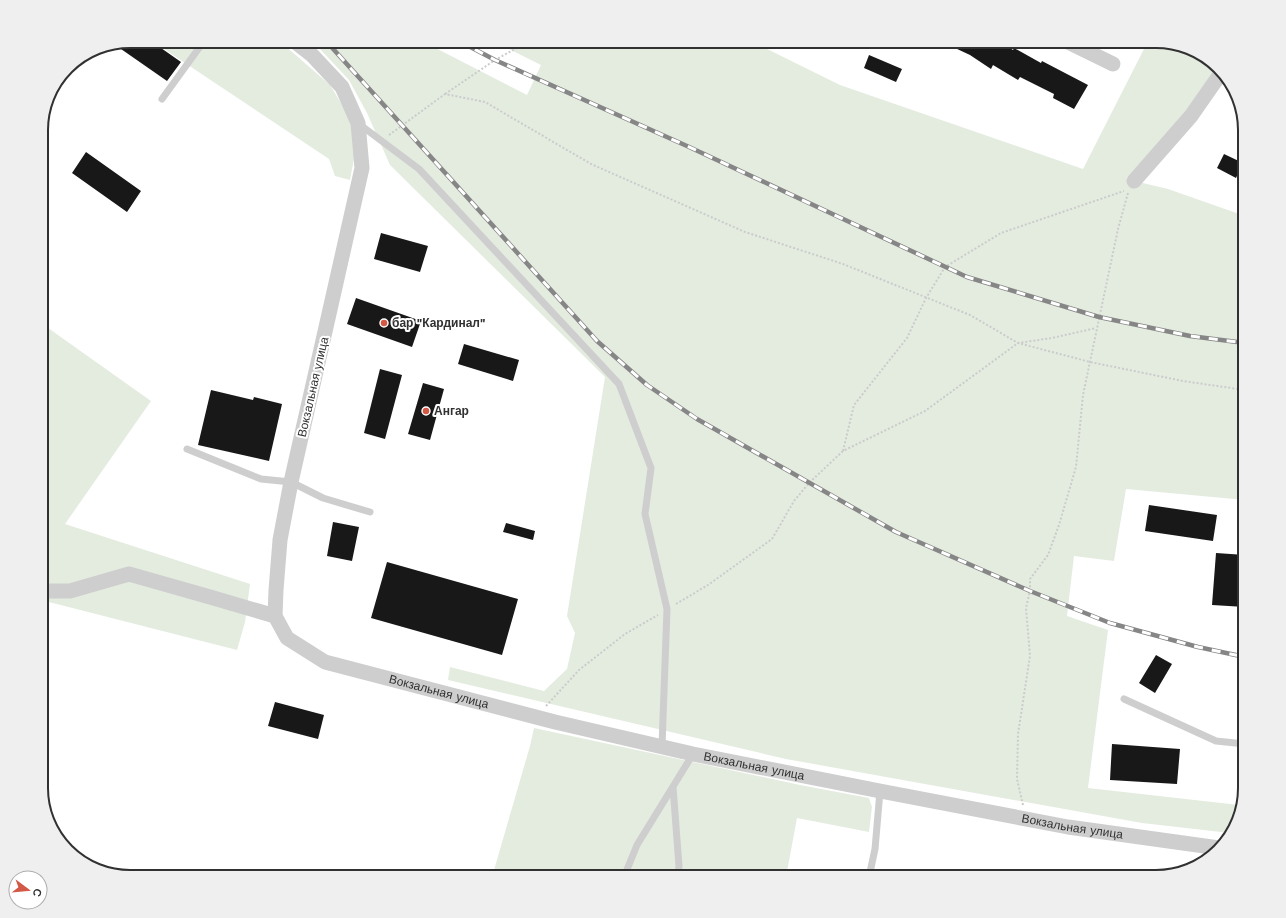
<svg xmlns="http://www.w3.org/2000/svg" width="1286" height="918" viewBox="0 0 1286 918" font-family="'Work Sans',sans-serif">
<style>
.green{fill:#e4ece0}
.building{fill:#181818}
.lines{fill:none;stroke-linecap:round;stroke-linejoin:round}
.path{stroke:#cbcbcb;stroke-width:2;stroke-dasharray:2 2;stroke-linecap:butt}
.lane{stroke:#cecece;stroke-width:7}
.street{stroke:#cecece;stroke-width:15}
.rail-casing{stroke:#868686;stroke-width:4.5}
.rail{stroke:#fff;stroke-width:3;stroke-dasharray:9;stroke-linecap:butt}
.poi-dot{fill:#d45846;stroke:#fff;stroke-width:1.5}
.labels{text-anchor:middle;stroke-width:4;stroke-linejoin:round;paint-order:stroke}
.poi-label{font-size:12px;font-weight:bold;fill:#313131;stroke:#fff;text-anchor:start}
.street-label{font-size:12px;fill:#313131;stroke:#fff}
.rim{fill:none;stroke:#313131;stroke-width:2}
</style>
<rect width="100%" height="100%" fill="#fff"/>
<path class="green" d="M152,41H279L283,44L330,85L350,118L355,153L350,180L335,176L329,159Z
M310,41H422L527,95L541,65L493,41H751L840,85L1083,169L1148,41H1156L1210,59L1216,67L1186,112L1126,179L1168,189L1245,216V500L1126,489L1114,561L1074,556L1067,616L1108,630L1088,788L1239,805L1230,833L1142,823L786,759L448,680L450,667L544,691L567,669L575,633L567,616L605,377L390,165L367,113L349,80L320,49Z
M41,323L151,401L65,524L250,584L245,622L237,650L41,600Z
M534,728L800,785L869,798L872,807L869,832L797,818L786,877H492L530,746Z"/>
<path class="building" d="M130,41H151L181,62L167,81L121,49L126,42Z
M940,41H999L1013,50L1014,48L1041,63L1042,61L1088,85L1074,109L1053,98L1054,94L1020,77L1018,80L993,65L991,69L970,55Z
M869,55L902,69L896,82L864,68Z
M86,152L141,191L127,212L72,173Z
M1224,154L1243,163L1236,178L1217,168Z
M381,233L428,246L420,272L374,259Z
M356,298L421,321L412,347L347,324Z
M464,344L519,360L513,381L458,364Z
M380,369L402,375L385,439L364,433Z
M423,383L444,389L430,440L408,434Z
M211,390L253,400L254,397L282,404L269,461L198,445Z
M1149,505L1217,515L1213,541L1145,531Z
M333,522L359,527L352,561L327,556Z
M506,523L535,531L533,540L503,532Z
M1216,553L1245,555V607L1212,605Z
M387,562L518,599L502,655L371,618Z
M1156,655L1172,664L1155,693L1139,683Z
M275,702L324,715L318,739L268,726Z
M1112,744L1180,749L1177,784L1110,780Z"/>
<g class="lines">
<path class="path" d="M445,94L495,60L524,44L527,41
M389,135L445,94L485,102L591,164L745,232L843,264L970,315L1018,343L1090,362L1183,381L1245,390
M843,451L854,405L907,338L926,298L945,267L1001,233L1124,191
M676,604L708,585L772,539L794,501L809,483L843,451L925,411L1018,343L1052,338L1096,328
M546,706L579,670L625,634L658,615
M1023,805L1017,779L1018,734L1030,656L1026,608L1030,591V579L1048,555L1059,525L1076,467L1083,395L1118,229L1128,193"/>
<path class="lane" d="M162,99L204,41
M359,124L419,169L619,384L651,468L645,514L667,609L662,746
M187,449L261,479L291,482L323,498L370,512
M1124,699L1216,741L1245,744
M673,787L679,866L678,877
M624,877L637,845L693,754
M869,877L875,849L880,791"/>
<g class="street">
<path id="s1" d="M294,41L312,55L342,87L358,123L362,168L291,482L280,540L276,590L275,616L287,638L325,662L555,722L693,754L880,791L1068,827L1219,848"/>
<path d="M1066,41L1113,64"/>
<path d="M1134,181L1191,116L1221,73"/>
<path d="M41,591H70L129,574L210,597L275,616"/>
</g>
<defs>
<path id="rail" d="M326,41L597,341L647,385L697,419L896,532L1030,591L1110,623L1198,647L1245,657
M459,41L495,60L687,146L967,277L1099,317L1190,336L1245,343"/>
</defs>
<use href="#rail" class="rail-casing"/>
<use href="#rail" class="rail"/>
</g>
<g class="poi-dot">
<circle cx="384" cy="323" r="4"/>
<circle cx="426" cy="411" r="4"/>
</g>
<g class="labels">
<g class="poi-label">
<text x="392" y="327">бар "Кардинал"</text>
<text x="434" y="415">Ангар</text>
</g>
<g class="street-label">
<text transform="translate(313 387) rotate(-77)" y="4">Вокзальная улица</text>
<text dy="4" stroke="none"><textPath href="#s1" startOffset="796">Вокзальная улица</textPath></text>
<text dy="4" stroke="none"><textPath href="#s1" startOffset="1120">Вокзальная улица</textPath></text>
<text dy="4" stroke="none"><textPath href="#s1" startOffset="1444">Вокзальная улица</textPath></text>
</g>
</g>
<path d="M0 0H1286V918H0ZM130 48H1156A82 82 0 0 1 1238 130V788A82 82 0 0 1 1156 870H130A82 82 0 0 1 48 788V130A82 82 0 0 1 130 48Z" fill="#efefef" fill-rule="evenodd"/>
<path class="rim" d="M130 48H1156A82 82 0 0 1 1238 130V788A82 82 0 0 1 1156 870H130A82 82 0 0 1 48 788V130A82 82 0 0 1 130 48Z"/>
<g transform="translate(28 890) rotate(106)"><circle r="19" fill="#ffffff" stroke="#adadad"/>
<path d="M0-3L7 15L0 10L-7 15Z" fill="#d45846"/>
<text y="-6" font-size="11" font-weight="bold" text-anchor="middle" fill="#313131">С</text>
</g>
</svg>
